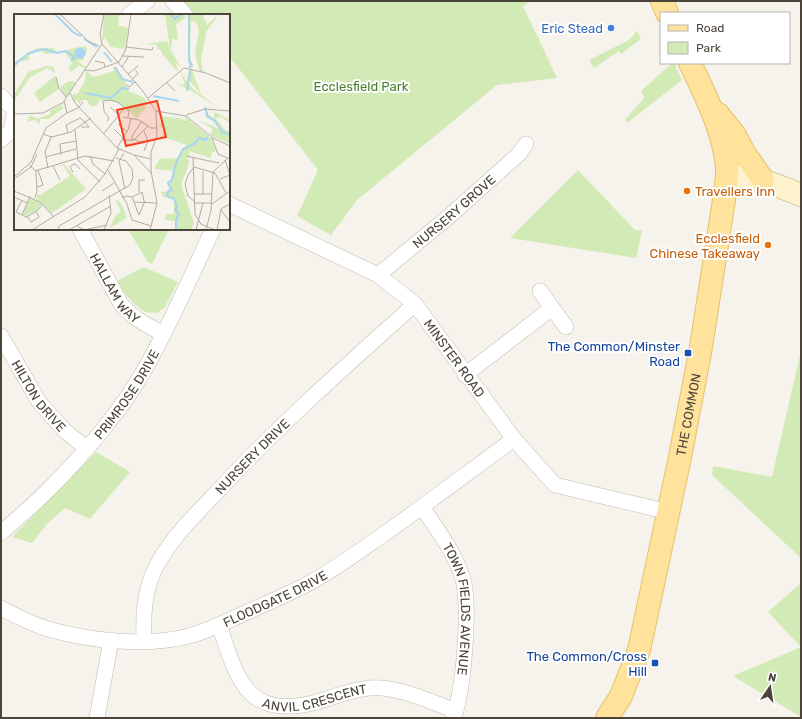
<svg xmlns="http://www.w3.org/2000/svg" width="802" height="719" viewBox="0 0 802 719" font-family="Rubik,sans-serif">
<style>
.green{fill:#d2eab5}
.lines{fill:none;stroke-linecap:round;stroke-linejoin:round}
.minor-casing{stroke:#c2bbae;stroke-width:16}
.secondary-casing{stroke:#d6c79b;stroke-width:24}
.primary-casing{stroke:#e6c16a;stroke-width:24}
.minor{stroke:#fff;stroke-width:15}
.secondary{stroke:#fff3cd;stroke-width:22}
.primary{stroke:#ffe39c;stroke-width:22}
.shop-dot{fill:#3f7fe0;stroke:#fff;stroke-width:1.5}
.food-dot{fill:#e8710a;stroke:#fff;stroke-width:1.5}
.transit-dot{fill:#1a4fb4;stroke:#fff;stroke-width:1.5}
.labels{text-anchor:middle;stroke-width:4;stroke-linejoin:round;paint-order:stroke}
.shop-label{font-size:13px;fill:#366cbe;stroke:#fff;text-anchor:end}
.park-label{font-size:13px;fill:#4a7f2a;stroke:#fff}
.food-label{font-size:13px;fill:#c56008;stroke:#fff;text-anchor:start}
.street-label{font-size:13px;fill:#4b4439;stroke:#fff}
.transit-label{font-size:13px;fill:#164399;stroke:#fff;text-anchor:end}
.inset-river{fill:none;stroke:#a9d4f2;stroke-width:2}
.inset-road{fill:none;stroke:#b2ada4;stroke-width:1}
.view{fill:#fc3f1d;fill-opacity:0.15;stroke:#fc3f1d;stroke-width:2}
.inset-edge{fill:none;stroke:#4b4439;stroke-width:2}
</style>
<rect width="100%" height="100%" fill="#f6f3ec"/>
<path class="green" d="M184,1H532L523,6L557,78L497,85L357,200L331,235L297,216L318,170L229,56V15H196Z
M637,31L641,39L621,54L619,51L594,68L589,60L629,40Z
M672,63H674L682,80L627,123L625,120L644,98L641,91Z
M578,170L635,230H642L636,258L510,238Z
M128,229H169L152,264L147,261Z
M144,267L178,282L165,307L157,313L145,312L134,304L115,282Z
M801,351V558L712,475L713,466L772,477Z
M96,452L130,472L90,519L65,508L47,524L32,543L12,537Z
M801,583V717L733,676L801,647L768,612Z"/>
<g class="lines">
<defs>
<g id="minor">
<path d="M173,1L185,15"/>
<path d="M129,15L147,1"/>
<path d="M1,96L8,104L15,107"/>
<path d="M1,140L11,131L15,109"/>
<path id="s1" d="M229,204L378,275L415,304L514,439L555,485L669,512"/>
<path id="s2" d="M80,229L121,304C132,318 147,325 163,334"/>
<path id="s3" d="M378,275L446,219L519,154L526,144"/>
<path d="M540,291L566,327"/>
<path id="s4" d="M1,336L39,402L65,431L86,448"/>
<path d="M465,375L552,308"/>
<path id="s5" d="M422,507C437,529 453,550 462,576C471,600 464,694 453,718"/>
<path id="s6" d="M1,533C15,520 30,508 44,494C83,456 126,406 151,358C174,316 193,272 213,229"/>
<path id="s7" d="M1,608C16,616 32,624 48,629C90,641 146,647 189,636C208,631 227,621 245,613C268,603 291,593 313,581C338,567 361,550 384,534C428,503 470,471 514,439"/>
<path id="s8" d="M219,625C237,677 245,719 313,703C331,698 350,690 369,688C396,685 431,702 456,711"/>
<path id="s9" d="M144,641C143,615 144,589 157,565C172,537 197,513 219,490C280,424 348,364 415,304"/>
<path d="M97,718L111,640"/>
</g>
<path id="secondary" d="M727,175C756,177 774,184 801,195"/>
<g id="primary">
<path d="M662,1L667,13"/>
<path d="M718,114L734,134L745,154L763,180"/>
<path id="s10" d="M607,718L621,696L639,650L679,462L700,353L724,200C725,192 726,183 727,175C728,140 705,94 690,63"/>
</g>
</defs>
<use href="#minor" class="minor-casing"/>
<use href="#secondary" class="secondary-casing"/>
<use href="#primary" class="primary-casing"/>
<use href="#minor" class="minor"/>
<use href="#secondary" class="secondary"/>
<use href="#primary" class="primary"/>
</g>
<circle class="shop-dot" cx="611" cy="28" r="4"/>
<g class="food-dot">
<circle cx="687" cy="191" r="4"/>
<circle cx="768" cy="245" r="4"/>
</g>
<g class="transit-dot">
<rect x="684" y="349" width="8" height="8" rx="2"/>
<rect x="651" y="659" width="8" height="8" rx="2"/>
</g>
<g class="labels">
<g class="shop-label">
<text x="603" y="33">Eric Stead</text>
</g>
<g class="park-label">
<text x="361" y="91">Ecclesfield Park</text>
</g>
<g class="food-label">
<text x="695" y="196">Travellers Inn</text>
<text x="760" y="243" text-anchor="end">Ecclesfield<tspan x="760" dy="15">Chinese Takeaway</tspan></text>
</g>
<g class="street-label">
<text dy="5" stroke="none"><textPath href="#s3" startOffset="99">NURSERY GROVE</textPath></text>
<text dy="5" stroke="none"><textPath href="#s2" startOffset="69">HALLAM WAY</textPath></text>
<text dy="5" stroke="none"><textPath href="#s1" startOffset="279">MINSTER ROAD</textPath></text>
<text dy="5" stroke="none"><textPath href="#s6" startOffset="188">PRIMROSE DRIVE</textPath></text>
<text dy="5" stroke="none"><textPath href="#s4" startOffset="71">HILTON DRIVE</textPath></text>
<text dy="5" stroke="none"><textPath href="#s10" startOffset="316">THE COMMON</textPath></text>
<text dy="5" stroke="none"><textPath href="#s9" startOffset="223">NURSERY DRIVE</textPath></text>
<text dy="5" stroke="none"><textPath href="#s7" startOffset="288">FLOODGATE DRIVE</textPath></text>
<text dy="5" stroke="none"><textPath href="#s5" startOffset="112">TOWN FIELDS AVENUE</textPath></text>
<text dy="5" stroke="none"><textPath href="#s8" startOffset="144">ANVIL CRESCENT</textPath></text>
</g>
<g class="transit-label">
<text x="680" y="351">The Common/Minster<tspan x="680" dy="15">Road</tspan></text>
<text x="647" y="661">The Common/Cross<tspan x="647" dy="15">Hill</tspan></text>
</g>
</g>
<g transform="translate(14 14)">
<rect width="216" height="216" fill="#f6f3ec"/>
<path d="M90,0H108L105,2L104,11L114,14L111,35L97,33L91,24L88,27ZM151,0H171L170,2L173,3L162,10L164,26L158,25L157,36L167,54L161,48L156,34ZM174,0H188L193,11L205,0L192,18L187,46L189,58H186L181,40L185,15L182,8L177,7L176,40L177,49L179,51L178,55L175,53ZM153,27L164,56L163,57L148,40L147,36L143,35V31L131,30ZM71,32L73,35L71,42L69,46L63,47L72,53L71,55L65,51L57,58L54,54L59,49L50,38L31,40L27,36L15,41V46L6,47L0,55V49L23,34H39L43,38ZM33,52L40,53L41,59L33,54L16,63L0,87V81L14,58ZM101,52L112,67L110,71L116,75L114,77L129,83L133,88L130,90L132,94L123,104L104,88L86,86L82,92H76L73,86H68L65,90L63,86L61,88L58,81L64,79L71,67L72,57L80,63L100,57L99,54ZM166,56L174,64L175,56H178L187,80ZM165,57L179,75L208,96L176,76L171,75L172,74L166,71L163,68L168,71L171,69ZM41,62L45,75L26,88L20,79ZM55,67H60L62,70L52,83L46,73ZM50,89L47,92L50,94L34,105H26V110L20,106L13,108L16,101L23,105L36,100V97ZM192,95L193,100L200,104V98L216,106V109L207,103L201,104L211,116L216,118V130L196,121L199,115L183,105L205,115L202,109L191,102ZM147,102L165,104L172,107L170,102L197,124L202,137L197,139V144L175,137L176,143L171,144L175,146V150L167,170L180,209L177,216H161V207L151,206L152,200H160V185L150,183L147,178L154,177L159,157L141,155V152L146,145L165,144L172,131L148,122L151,115L144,111H147ZM50,150L72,175L38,199L22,184L24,180L26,181L56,162L49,151L42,152ZM16,183L28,189L23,196L11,202L9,200ZM101,185L107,189L113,204L96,214L101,202L107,198Z" fill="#d2eab5"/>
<path d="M60.5 39a5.5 5.5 0 1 1 11 0a5.5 5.5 0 1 1-11 0Z" fill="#a9d4f2"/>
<path class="inset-river" d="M41,0L60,19L67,22M157,0L161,5L168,0M175,0V47L178,51L175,54M70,25L83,33M90,38L98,48M0,51L15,39L30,35L43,39L52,37L59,42L58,46L62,43M101,53L108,65L119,68M173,77L176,57M71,79L97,84L108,74L115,75M139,82L165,87M191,93L194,103L201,107L208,118L216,121M162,216V206L165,200L161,196L163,192L160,185L153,182L154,177L158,176L154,169L158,166L162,149L169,135L180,130L185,124L192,126L194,123"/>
<path class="inset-road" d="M46,0L74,27L85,32M90,0L86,20L88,30L128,76L142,97L143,122L137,138V157L143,189L136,216M112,33L138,36L139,33M109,42L130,43M81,47L90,49L91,53M105,48L112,35L117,0M108,53L115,42M71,56L80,57L105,48M114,60L124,52M42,63L45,74L52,83M119,65L124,59L121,56M152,68L161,77M111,70L115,73L121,68M56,79L61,89L103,134L120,141L137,145M134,84L170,54L192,59L216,69M96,93L105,101M142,97L172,102L199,124L216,132M53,99L64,94L69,88M0,100L29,99L50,88M172,101L191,95L216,97M109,103L125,106L137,114H143M93,107L95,104L90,97L89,87L97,86L105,89L115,97L114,103M104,110L113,118M67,113H75L72,109M100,115L109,124M61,116L64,146L86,168M54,119L52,111L66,104L72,109M90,119L111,94M29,120L38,123L57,118L77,104M198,124L204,140L216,145M121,125L125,128L134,127M108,126H120L134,112M118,127V122L128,107M103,134L114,116L117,104M130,137L134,127L130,117M110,139L105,147L111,175M47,141L46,130L62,127M120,141L137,159M76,142L79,150L91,160M172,142L205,149M32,143L62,135M179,143L181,200L187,210L201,216M15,151L22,157L23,178L21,184M39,152L46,166M34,154L31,138L37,123M94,156L113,190L118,206L137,212M21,157L71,142L100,147M59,158L56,153L58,151L61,150L66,155M0,163L17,148L32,114L53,99L50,87L88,30M0,165L17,153L23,140M206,165L216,161L211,146M23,173L29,171L24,156M0,177L26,188L40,203M88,177L100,169M125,178V166H131M180,180H197M189,180V157M16,182L8,201L12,203L23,197L29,190M0,183L13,189M118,183L128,178L130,187M108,184L113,182L118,183L125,201L131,187M8,186L2,198L8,201M180,187L174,182L171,170L174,161L180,153L201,159L212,179M121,188L142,189M180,189H197M198,190L216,177M207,196L216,208M13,202L17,208L25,203L22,197M63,212L70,216L93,211M18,216L71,183L91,160L105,135M44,216L45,212L116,171L119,163L118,155L112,147L102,144M55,216L97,192M90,216L97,199L95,181M182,216L189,189M192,216L197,196L199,158L213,145M203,216L207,195L216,190"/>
<path class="view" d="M143,87L152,123L112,132L103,96Z"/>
<rect width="216" height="216" class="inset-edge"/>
</g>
<rect width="802" height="719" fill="none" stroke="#4b4439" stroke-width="4"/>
<rect x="660" y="12" width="130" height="52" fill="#ffffff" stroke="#b7b4b0"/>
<rect x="668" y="25" width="20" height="6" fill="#ffe39c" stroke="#b7b4b0"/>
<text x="696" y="32" font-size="12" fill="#4b4439">Road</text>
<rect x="668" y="42" width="20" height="12" fill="#d2eab5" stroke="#b7b4b0"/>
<text x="696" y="52" font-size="12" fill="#4b4439">Park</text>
<g transform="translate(770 687) rotate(13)" stroke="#ffffff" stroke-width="3" paint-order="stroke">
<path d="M0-3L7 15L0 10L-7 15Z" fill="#4b4439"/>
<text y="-6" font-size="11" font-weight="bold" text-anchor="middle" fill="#4b4439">N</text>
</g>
</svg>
